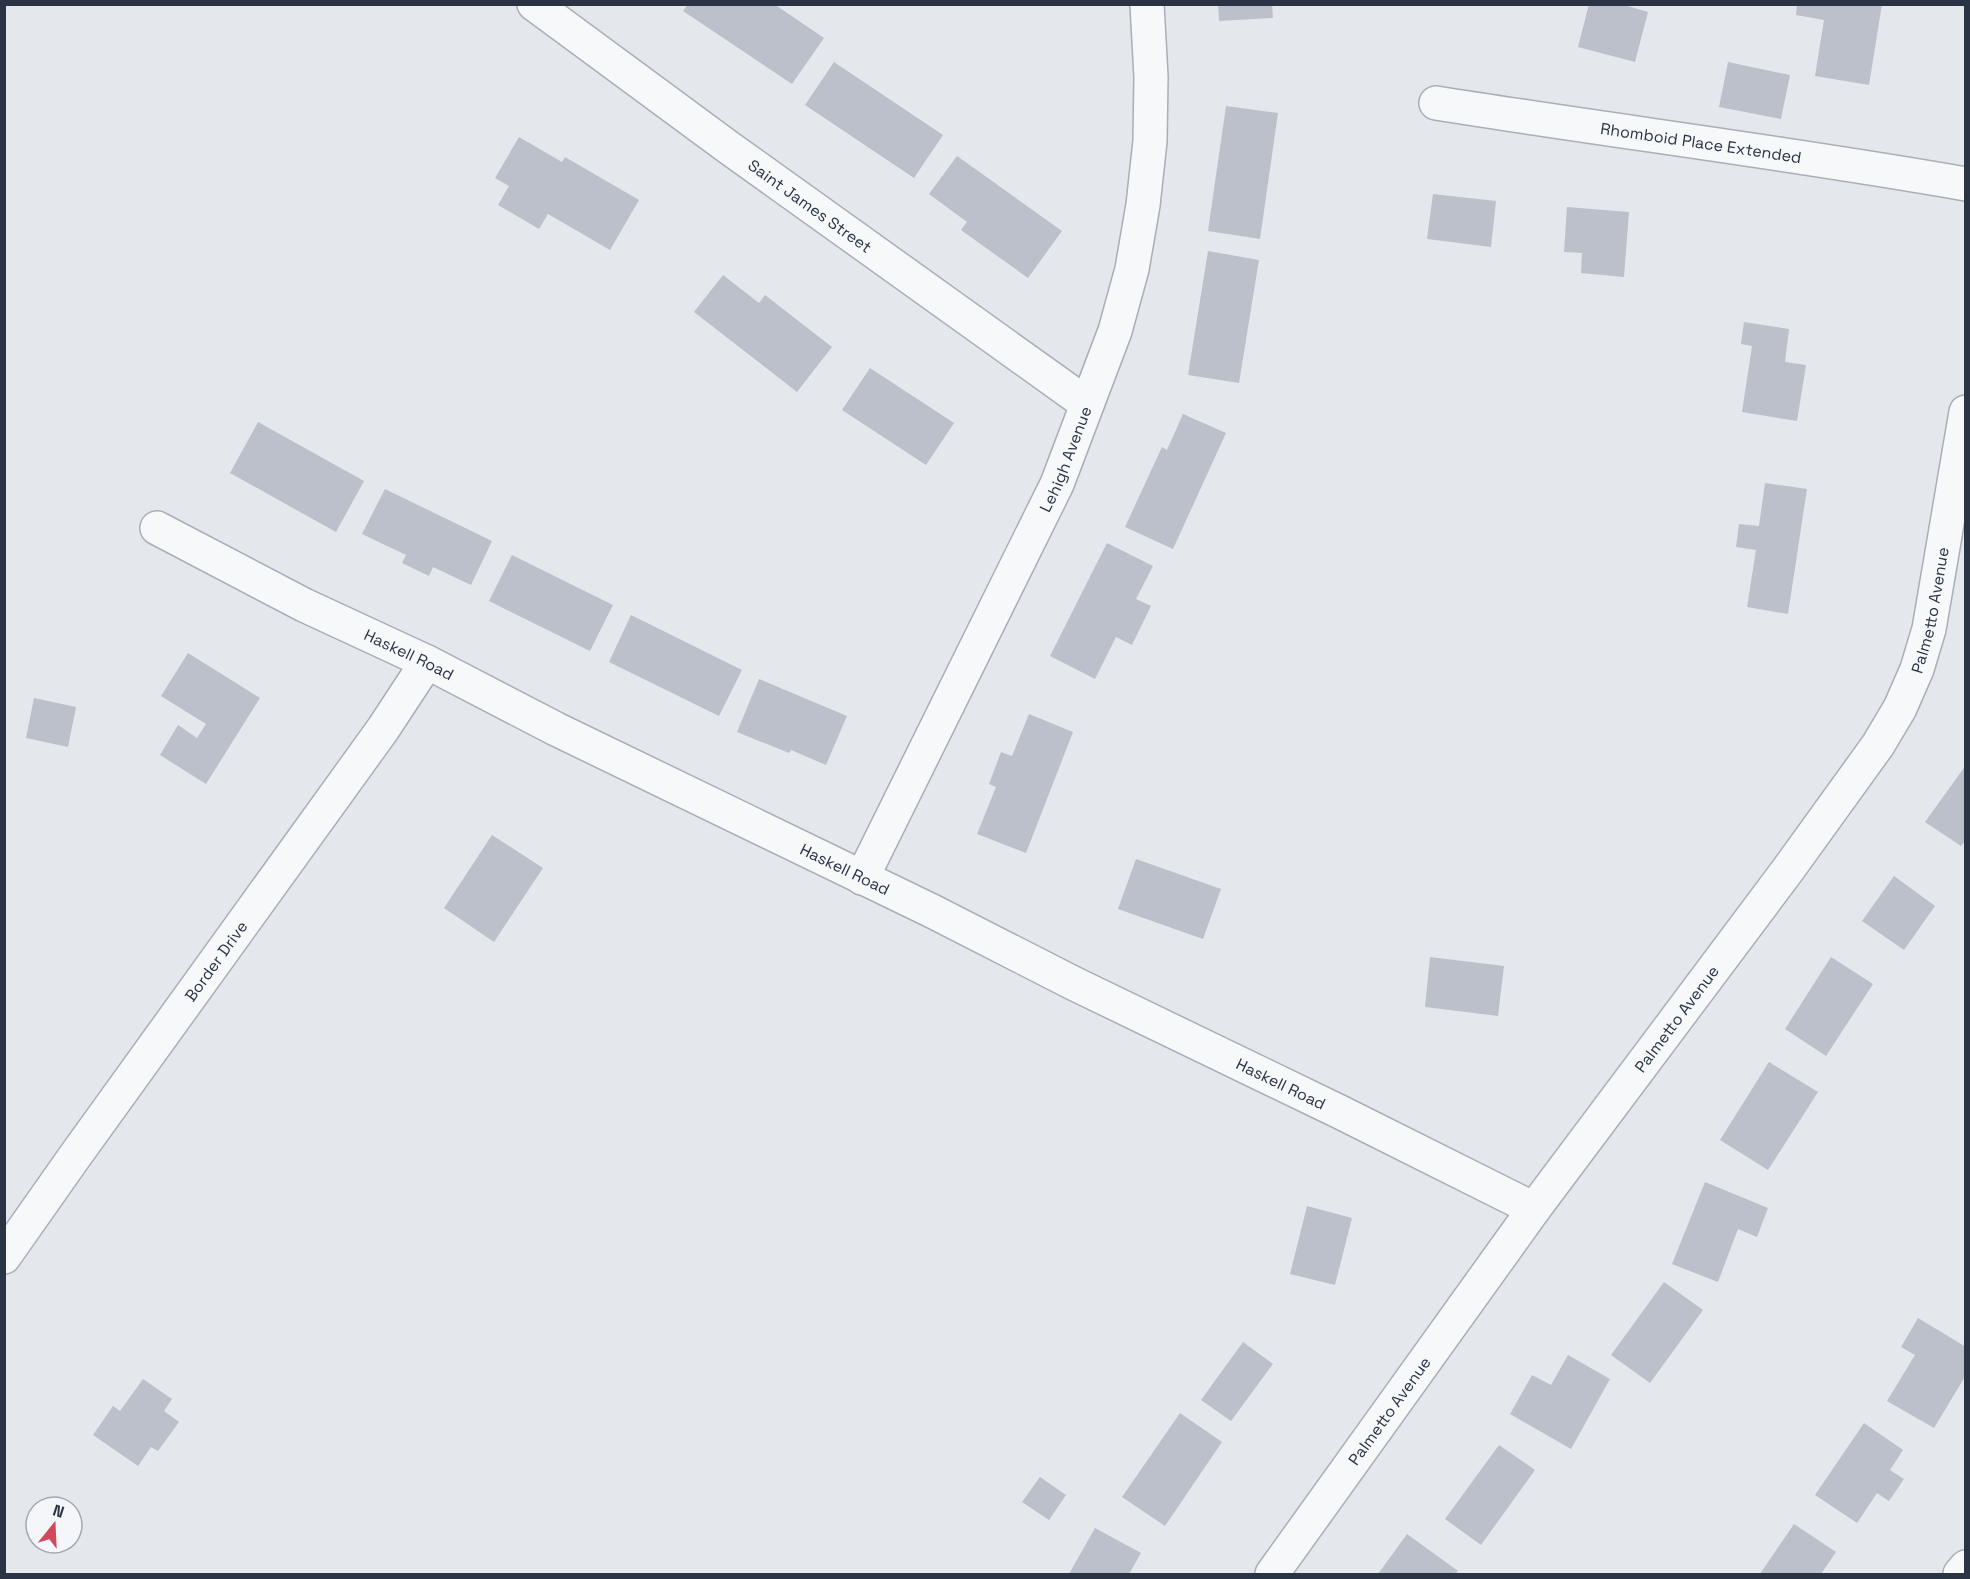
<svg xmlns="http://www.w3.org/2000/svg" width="1970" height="1579" viewBox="0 0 1970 1579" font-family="'Space Grotesk',sans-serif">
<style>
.building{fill:#bbc0ca}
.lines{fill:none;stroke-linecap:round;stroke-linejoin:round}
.minor-casing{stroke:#a9aeb7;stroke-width:36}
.tertiary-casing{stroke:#a9aeb7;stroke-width:36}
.minor{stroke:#f7f8fa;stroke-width:33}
.tertiary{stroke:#f7f8fa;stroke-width:33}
.labels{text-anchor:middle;stroke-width:4.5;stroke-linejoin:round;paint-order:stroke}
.street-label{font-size:16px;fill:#2b3445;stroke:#f4f6f9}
</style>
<rect width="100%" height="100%" fill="#e4e7ec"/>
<path class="building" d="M688,4H774L824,38L792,84L683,11Z
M1218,4H1272L1273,18L1219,21Z
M1589,4H1621L1648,12L1635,62L1578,47Z
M1797,4H1882L1869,85L1815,76L1824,20L1796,15Z
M834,62L943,135L914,178L805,105Z
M1728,62L1790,75L1781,119L1719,107Z
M1226,106L1278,113L1260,239L1208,231Z
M519,137L562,162L565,157L639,200L610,250L548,214L539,229L498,205L509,186L495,178Z
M957,156L1062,231L1028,278L961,230L967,222L929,194Z
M1433,194L1496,201L1491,247L1427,239Z
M1567,207L1629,212L1624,277L1581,273L1582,253L1564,252Z
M1208,251L1259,260L1239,383L1188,375Z
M723,275L759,303L765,295L832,347L797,392L694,312Z
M1744,322L1789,329L1785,362L1806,365L1797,421L1742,412L1752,346L1741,344Z
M870,368L954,423L926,465L842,410Z
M1183,414L1226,433L1173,549L1125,527L1162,447L1167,450Z
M258,422L364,481L336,532L230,473Z
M1765,483L1807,489L1788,614L1747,607L1756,550L1736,547L1739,524L1759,526Z
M385,489L492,541L471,585L433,567L429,576L402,563L406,555L362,534Z
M1107,543L1153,566L1136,599L1151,606L1132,645L1116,637L1095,679L1050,656Z
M512,555L613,605L590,651L489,601Z
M631,615L742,670L719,716L609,662Z
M188,653L260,698L206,784L160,755L178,725L197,738L206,724L161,696Z
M759,679L847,716L826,765L791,750L789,753L737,732Z
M34,698L76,707L68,747L26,738Z
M1029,714L1073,732L1026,853L977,834L996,787L989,784L1001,752L1012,756Z
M1966,765V840L1961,846L1925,822Z
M492,835L543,868L494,942L444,908Z
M1136,859L1221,889L1203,939L1118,909Z
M1894,876L1935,906L1904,950L1862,921Z
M1430,957L1504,966L1498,1016L1425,1007Z
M1831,957L1873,984L1826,1056L1785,1029Z
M1769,1062L1818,1092L1768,1170L1720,1140Z
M1705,1182L1768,1208L1757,1237L1738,1229L1718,1282L1672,1264Z
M1307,1206L1352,1218L1335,1285L1290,1274Z
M1664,1282L1703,1310L1650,1383L1611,1355Z
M1918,1318L1966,1347V1375L1934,1428L1887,1401L1915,1355L1901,1347Z
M1243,1342L1273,1364L1231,1421L1201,1400Z
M1568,1355L1610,1379L1571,1449L1510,1414L1532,1375L1551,1385Z
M143,1379L172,1399L164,1411L179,1422L158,1451L151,1447L138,1466L93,1435L113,1406L120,1411Z
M1180,1413L1222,1442L1165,1526L1122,1497Z
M1864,1423L1903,1450L1890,1470L1904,1479L1889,1501L1877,1493L1857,1523L1815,1495Z
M1499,1445L1535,1470L1481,1545L1445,1519Z
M1040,1477L1066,1495L1049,1520L1022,1502Z
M1794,1524L1836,1552L1821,1574H1760Z
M1095,1528L1141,1553L1129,1574H1069Z
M1407,1534L1458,1571L1455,1574H1378Z"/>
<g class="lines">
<defs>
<g id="minor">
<path id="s1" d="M534,4L728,147L1087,404"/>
<path id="s2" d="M1436,103C1612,131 1790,153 1966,184"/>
<path id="s3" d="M157,528L304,605L427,662L556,729L932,911L1075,984L1340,1112L1534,1209"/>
<path id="s4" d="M862,878L1057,484L1115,331L1132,269L1143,205L1150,141L1151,77L1147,4"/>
<path id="s5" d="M4,1257L75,1156L383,729L427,662"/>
<path id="s6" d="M1272,1574L1534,1209L1787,871L1878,745L1900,708L1917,669L1929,629L1966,412"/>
</g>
<path id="tertiary" d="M1960,1574L1966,1567"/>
</defs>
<use href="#minor" class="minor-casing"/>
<use href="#tertiary" class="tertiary-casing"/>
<use href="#minor" class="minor"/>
<use href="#tertiary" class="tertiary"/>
</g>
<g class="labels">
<g class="street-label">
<text dy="6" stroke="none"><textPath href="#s2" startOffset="268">Rhomboid Place Extended</textPath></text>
<text dy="6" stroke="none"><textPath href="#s1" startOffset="342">Saint James Street</textPath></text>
<text dy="6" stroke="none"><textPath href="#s4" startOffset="466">Lehigh Avenue</textPath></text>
<text dy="6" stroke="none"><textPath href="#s6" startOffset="1173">Palmetto Avenue</textPath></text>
<text dy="6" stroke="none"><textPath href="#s3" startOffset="282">Haskell Road</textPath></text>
<text dy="6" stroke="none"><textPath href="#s3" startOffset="768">Haskell Road</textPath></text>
<text dy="6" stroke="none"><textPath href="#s5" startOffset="364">Border Drive</textPath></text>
<text dy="6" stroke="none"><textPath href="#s6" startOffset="687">Palmetto Avenue</textPath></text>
<text dy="6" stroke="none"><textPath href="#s3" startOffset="1254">Haskell Road</textPath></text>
<text dy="6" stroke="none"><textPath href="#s6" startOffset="201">Palmetto Avenue</textPath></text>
</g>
</g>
<rect width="1970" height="1579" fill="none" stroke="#2b3445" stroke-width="12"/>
<g transform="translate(54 1525) rotate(18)"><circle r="28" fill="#f4f6f9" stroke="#a4a8b1" stroke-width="1.5"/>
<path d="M0-4.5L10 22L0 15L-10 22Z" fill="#d1495b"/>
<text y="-9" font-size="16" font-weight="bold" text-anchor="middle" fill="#2b3445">N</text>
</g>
</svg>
